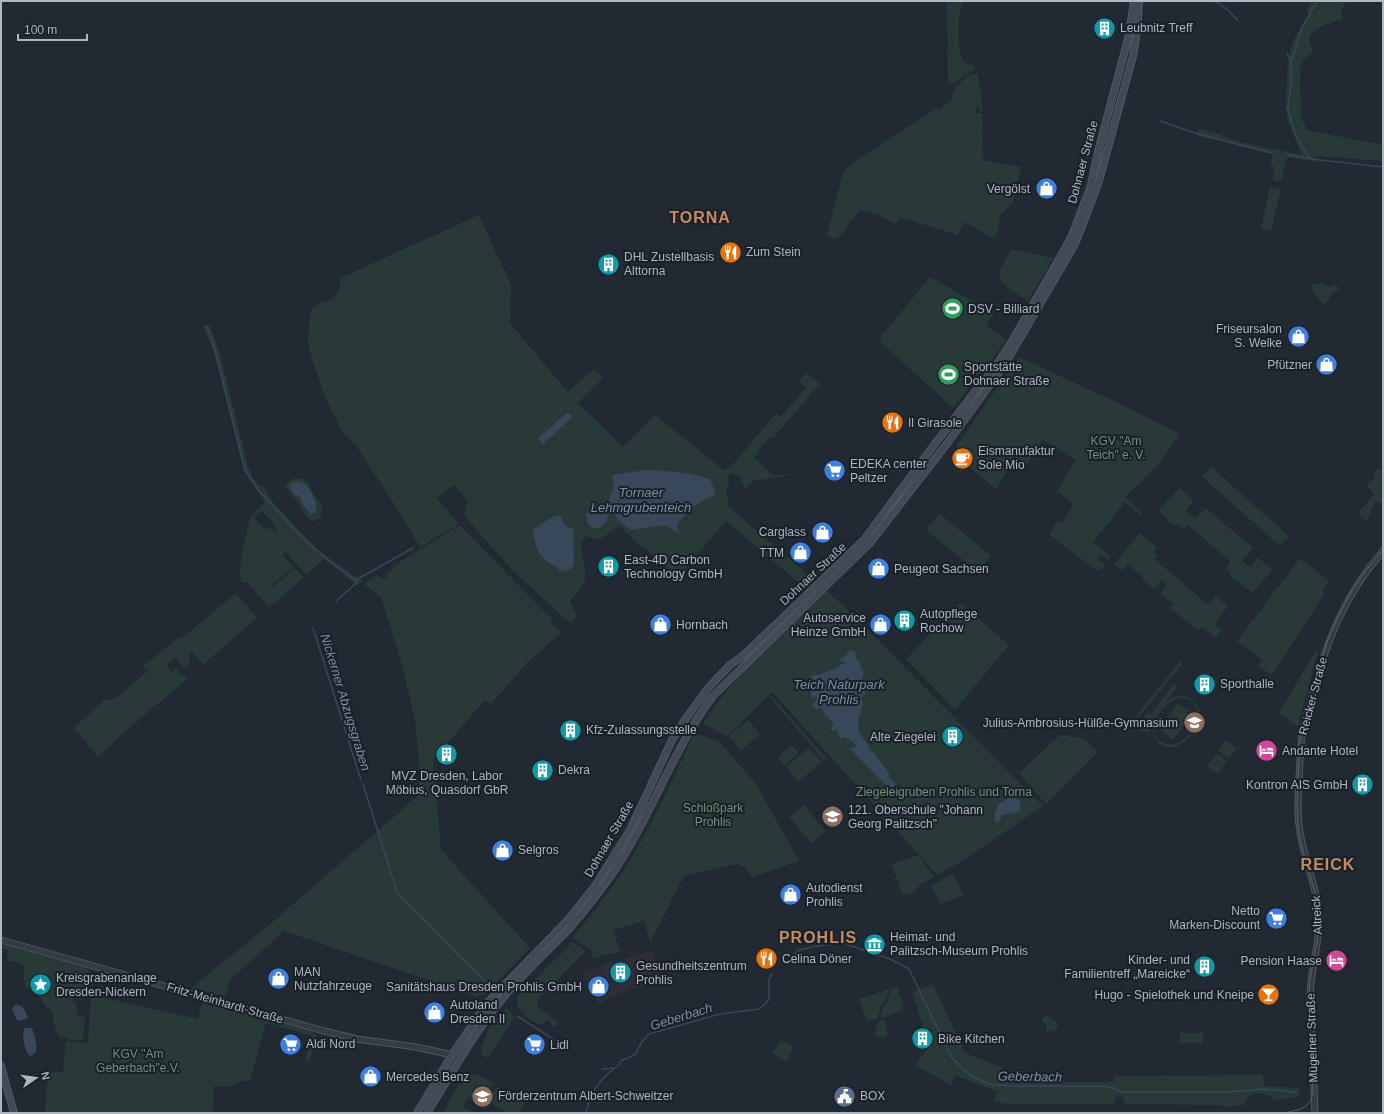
<svg xmlns="http://www.w3.org/2000/svg" width="1384" height="1114" viewBox="0 0 1384 1114" font-family="Arial,sans-serif">
<style>
.medical{fill:#2f2e38}
.green{fill:#293938;fill-rule:evenodd}
.water{fill:#38475a}
.lines{fill:none;stroke-linecap:round;stroke-linejoin:round}
.stream{stroke:#38475a;stroke-width:1.5}
.tertiary-casing{stroke:#515961;stroke-width:7}
.secondary-casing{stroke:#515961;stroke-width:8}
.tertiary{stroke:#343b43;stroke-width:5}
.secondary{stroke:#434a55;stroke-width:6}
.tram{stroke:#5a626d;stroke-width:1}
.labels{text-anchor:middle;stroke-width:4;stroke-linejoin:round;paint-order:stroke}
.poi-label{font-size:12px;fill:#aeb6c0;stroke:#1a2027;text-anchor:start}
.street-label{font-size:12px;fill:#aeb6c0;stroke:#1a2027}
.park-label{font-size:12px;fill:#709377;stroke:#1a2027}
.water-label{font-size:13px;font-style:italic;fill:#7a8ea5;stroke:#1a2027}
.district-label{font-size:16px;font-weight:bold;letter-spacing:1px;fill:#c48b65;stroke:#1a2027}
</style>
<rect width="100%" height="100%" fill="#212932"/>
<path class="medical" d="M653,950L662,980L626,991L608,998L599,1004L590,990L584,975L585,971Z"/>
<path class="green" d="M947,1H963C962,6 960,11 959,17C958,26 957,57 965,63C968,65 971,65 974,65L975,70L965,75L955,83H951L948,81Z
M1312,1H1345L1341,12L1343,19L1319,27V29L1311,33L1309,39L1313,53L1305,58L1300,68L1301,118L1306,127V130L1383,145V161L1316,156V162L1287,157L1281,182L1273,180L1275,169H1273L1274,166L1270,165L1273,154L1196,135L1198,129L1220,134L1240,142L1302,155L1288,122L1286,111L1287,73L1288,60L1293,41L1308,14L1306,12Z
M977,73L981,91L982,112H980V107H976L975,113H982L983,160L1021,167L1014,199L1012,204L1000,215L998,229L994,239L965,222L957,235L900,217L896,224L881,216L860,210L839,237L833,239L827,235L843,172L853,163L936,108L939,110L951,100L956,87L967,76Z
M1270,186L1281,189L1271,231L1261,229Z
M479,215L511,285L510,323L568,392L594,369L603,378L578,403L623,447L655,415L725,471L735,462L776,413L781,417L806,388L799,381L806,373L821,385L820,387L818,386L774,437L768,439L758,450L759,452L754,458L773,475L797,474L753,481L745,490L740,476L731,473L728,475L729,485L726,487L729,507L842,604L1043,806L959,863L937,875L772,692L727,737L703,723C734,676 778,638 818,599L726,521L678,577L644,548L640,546L619,526L599,540L585,536C576,549 588,566 585,580C583,587 574,595 570,601L577,616L571,624L513,571L468,520L464,515L468,501L454,485L437,498L459,524L420,547L393,502L355,444L341,430L326,399L311,356L308,341L310,313C318,295 342,309 340,278Z
M1011,249L1053,258L1028,301L1006,287L999,278L1001,268Z
M930,277L994,313L986,326L1007,340L953,408L878,340Z
M1320,283L1330,287L1335,284L1340,289L1335,291L1329,297L1330,298L1323,305L1311,288L1313,284Z
M205,324L210,326L219,350L248,466L253,478L259,485L264,487L273,502L310,542L332,561L363,581L357,585L324,559L306,575L285,551L283,555L294,567L271,586L272,587L295,568L304,577L269,608L248,583L241,582L240,572L243,549L250,517L265,502L244,470L214,353L204,327ZM262,511L273,523L277,531L276,533L269,526L265,530L254,517Z
M1019,357L1110,399L1180,434L1158,465L1125,497L1142,513L1140,515L1125,502L1093,542L1111,556L1108,560L1101,555L1098,560L1105,565L1102,569L1096,570L1049,535L1058,520L1062,523L1074,504C1068,500 1063,495 1057,491L1076,460L1043,440L1022,471L1012,464L996,489L968,466L973,460L956,446Z
M1211,467L1289,536L1280,546L1202,477Z
M1379,468L1383,472V504L1375,502L1367,522L1358,513L1374,494L1366,485L1375,477L1373,473Z
M295,478L302,479L308,482L314,495L323,506L320,519L312,521C304,516 302,510 298,502C295,498 288,492 285,486L289,481Z
M1180,488L1194,501L1186,510L1195,519L1206,508L1253,548L1242,561L1250,567L1258,557L1272,570L1253,593L1230,576L1231,573L1226,568L1231,562L1188,525L1184,530L1177,524L1174,526L1158,510Z
M939,513L991,556L978,572L926,530Z
M460,525L481,547L552,619L551,623L562,632L528,662L491,704L485,700L433,760L441,850L530,948L484,995L475,996L284,931L230,980L225,997L191,988L269,925L419,795V760L415,720L402,665L381,597L364,584L377,575L382,579L386,578L387,574L401,561Z
M1140,533L1157,548L1154,552L1158,556L1155,559L1208,605L1216,596L1228,606L1215,624L1222,630L1216,638L1202,627L1198,631L1170,608L1173,604L1160,594L1167,585L1162,580L1154,589L1142,579L1143,577L1128,564L1123,571L1114,564Z
M1300,558L1329,581L1322,592L1325,593L1272,675L1258,667L1262,660L1237,641Z
M236,593L257,618L203,665L191,651L189,658L191,660L186,667L184,668L182,665L179,664L177,658H175L166,666L173,672L176,666L181,676H187L186,680L137,721L98,757L74,728L105,699L112,700L116,697H117L150,669L145,670L143,666L178,638L181,639Z
M960,603L1009,645L955,710L906,659Z
M1316,650L1318,651L1298,727L1279,713Z
M1180,661L1182,664L1130,728L1128,726Z
M1174,683L1178,686L1153,718C1158,712 1164,702 1171,698C1186,690 1204,704 1199,721C1198,726 1194,730 1191,734C1188,738 1185,742 1180,745C1162,754 1148,736 1153,719L1151,721L1149,733L1142,731L1137,727L1148,712L1151,714ZM1178,698C1214,696 1192,747 1169,744C1140,741 1160,703 1178,698Z
M771,695L826,758L823,760L769,696Z
M1178,703L1193,714L1173,740L1158,728Z
M748,720L760,734L741,751L729,736Z
M695,733L720,742L756,784L799,861L752,877L745,867L737,864L684,876L650,943L644,921L613,930L620,952L613,954L612,953L591,959L593,951L572,938C597,908 621,877 640,843C660,807 677,769 695,733Z
M1060,735L1083,738L1098,752L1046,804L1019,773Z
M1226,740L1237,749L1228,759L1220,752L1219,749Z
M792,745L799,753L784,766L778,757Z
M809,748L822,762L798,782L786,767Z
M1216,754H1218L1227,761L1217,774L1207,766Z
M804,805L826,831L811,843L789,817Z
M918,855L934,877L920,885L911,895L907,893L902,895L892,864Z
M953,873L964,895L941,904L931,886Z
M573,942L586,951L538,999L537,1006L559,1023L554,1028L549,1020L539,1025L527,1018L517,1005L518,996Z
M1,944L87,968L89,973L88,991L73,994V1002L76,1004L78,1016L85,1017L83,1040H70L65,1037L60,1039L54,1024L52,1012C41,1002 40,993 25,987L23,966L19,963L7,960L8,950L1,948Z
M933,984L965,1053L1002,1067L1010,1082H1115V1076L1263,1075L1264,1086L1299,1088V1096L1275,1101C1266,1091 1248,1089 1244,1105L1223,1107V1105L1124,1104L1123,1097H1115V1104H1009L994,1102L996,1091L955,1075L951,1085L915,1065L928,1048L934,1035L924,1030L912,992Z
M897,987L900,988L898,989L903,1004V1009L899,1012L880,1018L883,1006L887,1002L891,989Z
M889,989L886,999L881,1006L878,1017L875,1019L867,1022L859,999Z
M91,995L198,1019L202,1001L268,1018L311,1031L316,1035V1041L309,1063L305,1060L312,1036L266,1023L250,1081H239L230,1087L214,1086L213,1113H45L48,1071L63,1072L66,1041L88,1043Z
M507,1008L512,1013L514,1018L489,1056L486,1058L482,1054L481,1047L489,1029L497,1017Z
M1046,1016C1053,1018 1056,1020 1058,1027L1054,1032L1052,1030L1048,1032L1046,1031L1047,1026L1041,1020Z
M884,1019L888,1034L885,1037H877L875,1033C877,1027 877,1021 884,1019Z
M1180,1033H1203V1044H1197V1042L1180,1044Z
M781,1040L793,1046L787,1063L772,1053Z
M469,1073L479,1075L494,1083L482,1104L468,1097L463,1107L475,1113H443C451,1100 456,1087 464,1074Z
M497,1087L525,1103L519,1113H508L488,1102Z"/>
<path class="water" d="M567,413L571,414V419L543,444L538,438Z
M646,470C667,471 689,472 710,479L715,491L714,495C700,501 686,512 677,525L680,534L664,525L631,530L619,521L612,511L609,514L606,522L599,529L593,528L588,524L586,515L591,509L598,508L604,511L607,512L610,510C608,501 609,495 614,488L612,475Z
M296,482C298,482 300,482 302,483C311,486 318,504 316,513L310,514L304,506L300,497C294,495 292,492 289,486L291,484Z
M554,516H561C563,524 565,527 574,529C574,536 573,542 573,549C574,563 578,571 560,571C554,564 546,562 542,557C536,550 534,538 532,530Z
M849,651H854L857,660L860,662V668L864,672C862,679 859,686 866,693L861,698L863,704L858,720L859,732L869,746V750L874,753L889,773V778L897,784L899,792H892L850,749L856,746L854,742L844,737L839,738L838,732L835,730L833,731L831,728L834,725L820,707L817,710L812,705L817,699L815,696L812,699L810,689L807,686L810,681V676C820,675 829,671 839,667V665L846,664L844,662L838,660L846,655Z
M1014,797L1020,801L1021,808L1018,812L1002,815L999,822L995,823C993,808 999,800 1014,797Z
M15,1005C23,1004 26,1011 28,1018L21,1021L17,1020L12,1009Z
M25,1028H32C34,1036 42,1053 30,1056C24,1051 21,1034 25,1028Z"/>
<g class="lines">
<path class="stream" d="M1215,1L1228,10L1237,20
M1317,1L1302,28L1291,62V87L1288,106V110L1295,133L1302,147L1311,159L1383,167
M1287,53L1291,62
M1160,121L1198,134L1272,153
M1288,155L1310,158
M207,327L216,353L245,470L259,491L301,536L317,551L356,581V583L354,585L336,601
M356,580L413,548
M313,628L361,780
M363,784L397,892L487,984
M789,959L799,950L817,946L843,943L890,959L909,969L952,1058L963,1069L972,1076L982,1081L993,1085L1016,1086H1106L1122,1092H1227L1265,1089L1295,1092
M517,1016L558,1042
M603,1069L613,1068
M585,1113C589,1109 587,1103 590,1098C596,1085 607,1073 619,1065L621,1061L636,1054L641,1043L649,1034L720,1014L759,1009L766,1003L769,998V979L772,974"/>
<defs>
<path id="tertiary" d="M1,940L324,1031L357,1039L416,1047L452,1055
M1315,1113L1310,994C1311,968 1320,943 1319,916C1317,884 1302,856 1299,825C1297,809 1298,793 1299,777C1300,766 1300,754 1301,743C1302,728 1308,712 1312,696C1327,641 1344,595 1383,551"/>
<path id="secondary" d="M1,1066L14,1113
M417,1113L452,1055L488,1002L567,921L595,886L630,830L672,740L687,717L708,688L730,665L744,655L864,540L934,445L981,384L994,369L1011,343L1071,238L1086,199L1091,185L1099,148L1129,35L1134,1
M427,1113C450,1076 471,1038 498,1004C517,979 541,958 562,936C580,918 595,897 610,877C650,820 671,752 713,696L870,543L949,441L1005,364L1075,244L1089,208L1099,181L1133,56L1137,31L1139,1"/>
</defs>
<use href="#tertiary" class="tertiary-casing"/>
<use href="#secondary" class="secondary-casing"/>
<use href="#tertiary" class="tertiary"/>
<use href="#secondary" class="secondary"/>
<path class="tram" d="M1285,1113C1300,1109 1308,1110 1313,1094L1309,994L1310,980L1317,941L1318,926L1315,892L1301,844L1298,826L1297,802L1300,742L1307,713L1327,642L1340,613L1352,591L1364,573L1383,550"/>
</g>
<defs>
<symbol id="building-disc" viewBox="-11 -11 22 22"><circle r="9.5" fill="#0f9aa8" stroke="#1a2027"/><path d="M-4-6H4V6H1V3H-1V6H-4ZM-2.5-4.3h1.7v1.8h-1.7ZM.8-4.3h1.7v1.8H.8ZM-2.5-1h1.7V.8h-1.7ZM.8-1h1.7V.8H.8Z" fill="#fff"/></symbol>
<symbol id="shop-disc" viewBox="-11 -11 22 22"><circle r="9.5" fill="#3f7fe0" stroke="#1a2027"/><path d="M-5-2.5h2.3a2.7 3.5 0 0 1 5.4 0H5L5.5 6h-11ZM-1.5-2.5h3a1.5 2.3 0 0 0-3 0Z" fill="#fff"/></symbol>
<symbol id="restaurant-disc" viewBox="-11 -11 22 22"><circle r="9.5" fill="#e8710a" stroke="#1a2027"/><path d="M-5-6h1v4h1v-4h1v4h1v-4h1v5L-1.5 .5V6h-2V.5L-5-1ZM5-6V6H3V1.5H1.5Q1.5-4 5-6Z" fill="#fff"/></symbol>
<symbol id="stadium-disc" viewBox="-11 -11 22 22"><circle r="9.5" fill="#2e9e5b" stroke="#1a2027"/><path d="M0-5a6.5 5 0 1 0 0 10a6.5 5 0 1 0 0-10ZM-3.5-1.8h7v3.6h-7Z" fill="#fff"/></symbol>
<symbol id="cafe-disc" viewBox="-11 -11 22 22"><circle r="9.5" fill="#e8710a" stroke="#1a2027"/><path d="M-5.5-4.5H6V0H3Q3 3.5 0 3.5H-2.5Q-5.5 3.5-5.5 0ZM3-3.2v2h1.7v-2ZM-6 4.5H4V6H-6Z" fill="#fff"/></symbol>
<symbol id="supermarket-disc" viewBox="-11 -11 22 22"><circle r="9.5" fill="#3f7fe0" stroke="#1a2027"/><path d="M-6-5.5h2.5l.6 2H6L4.5 2H-2.5L-4.4-4H-6ZM-1.5 3.2a1.3 1.3 0 1 0 .1 0ZM3 3.2a1.3 1.3 0 1 0 .1 0Z" fill="#fff"/></symbol>
<symbol id="school-disc" viewBox="-11 -11 22 22"><circle r="9.5" fill="#8d6e63" stroke="#1a2027"/><path d="M0-5L7-2L0 1L-7-2ZM-4 1L0 2.5L4 1V4Q0 6-4 4Z" fill="#fff"/></symbol>
<symbol id="hotel-disc" viewBox="-11 -11 22 22"><circle r="9.5" fill="#d1479c" stroke="#1a2027"/><path d="M-6-4.5h1.5V1H6V5H4.5V3h-9V5H-6ZM-4 0a1.8 1.8 0 1 1 3.6 0ZM.5 0V-2.5h3Q6-2.5 6 0Z" fill="#fff"/></symbol>
<symbol id="museum-disc" viewBox="-11 -11 22 22"><circle r="9.5" fill="#0f9aa8" stroke="#1a2027"/><path d="M0-6L6-3V-2H-6V-3ZM-5-1h2V3h-2ZM-1-1h2V3h-2ZM3-1h2V3H3ZM-6 4H6V6H-6Z" fill="#fff"/></symbol>
<symbol id="sight-disc" viewBox="-11 -11 22 22"><circle r="9.5" fill="#0f9aa8" stroke="#1a2027"/><path d="M0-6L1.8-2.2L6-1.7L2.9 1.2L3.7 5.4L0 3.3L-3.7 5.4L-2.9 1.2L-6-1.7L-1.8-2.2Z" fill="#fff"/></symbol>
<symbol id="bar-disc" viewBox="-11 -11 22 22"><circle r="9.5" fill="#e8710a" stroke="#1a2027"/><path d="M-6-5H6L.8 .8V4.5H3.5V6h-7V4.5H-.8V.8Z" fill="#fff"/></symbol>
<symbol id="civic-disc" viewBox="-11 -11 22 22"><circle r="9.5" fill="#5c6f8a" stroke="#1a2027"/><path d="M-.6-6.5H3V-4.5H.6V-3L4-1V1h2V6H-6V1h2V-1L-.6-3ZM-1.2 2.5V6h2.4V2.5Z" fill="#fff"/></symbol>
</defs>
<g fill-rule="evenodd">
<use href="#building-disc" x="1092" y="16" width="25" height="25"/>
<use href="#shop-disc" x="1034" y="176" width="25" height="25"/>
<use href="#restaurant-disc" x="718" y="240" width="25" height="25"/>
<use href="#building-disc" x="596" y="252" width="25" height="25"/>
<use href="#stadium-disc" x="940" y="296" width="25" height="25"/>
<use href="#shop-disc" x="1286" y="324" width="25" height="25"/>
<use href="#shop-disc" x="1314" y="352" width="25" height="25"/>
<use href="#stadium-disc" x="936" y="362" width="25" height="25"/>
<use href="#restaurant-disc" x="880" y="410" width="25" height="25"/>
<use href="#cafe-disc" x="950" y="446" width="25" height="25"/>
<use href="#supermarket-disc" x="822" y="458" width="25" height="25"/>
<use href="#shop-disc" x="810" y="520" width="25" height="25"/>
<use href="#shop-disc" x="788" y="540" width="25" height="25"/>
<use href="#building-disc" x="596" y="554" width="25" height="25"/>
<use href="#shop-disc" x="866" y="556" width="25" height="25"/>
<use href="#building-disc" x="892" y="608" width="25" height="25"/>
<use href="#shop-disc" x="648" y="612" width="25" height="25"/>
<use href="#shop-disc" x="868" y="612" width="25" height="25"/>
<use href="#building-disc" x="1192" y="672" width="25" height="25"/>
<use href="#school-disc" x="1182" y="710" width="25" height="25"/>
<use href="#building-disc" x="558" y="718" width="25" height="25"/>
<use href="#building-disc" x="940" y="724" width="25" height="25"/>
<use href="#hotel-disc" x="1254" y="738" width="25" height="25"/>
<use href="#building-disc" x="434" y="742" width="25" height="25"/>
<use href="#building-disc" x="530" y="758" width="25" height="25"/>
<use href="#building-disc" x="1350" y="772" width="25" height="25"/>
<use href="#school-disc" x="820" y="804" width="25" height="25"/>
<use href="#shop-disc" x="490" y="838" width="25" height="25"/>
<use href="#shop-disc" x="778" y="882" width="25" height="25"/>
<use href="#supermarket-disc" x="1264" y="906" width="25" height="25"/>
<use href="#museum-disc" x="862" y="932" width="25" height="25"/>
<use href="#restaurant-disc" x="754" y="946" width="25" height="25"/>
<use href="#hotel-disc" x="1324" y="948" width="25" height="25"/>
<use href="#building-disc" x="1192" y="954" width="25" height="25"/>
<use href="#building-disc" x="608" y="960" width="25" height="25"/>
<use href="#shop-disc" x="266" y="966" width="25" height="25"/>
<use href="#sight-disc" x="28" y="972" width="25" height="25"/>
<use href="#shop-disc" x="586" y="974" width="25" height="25"/>
<use href="#bar-disc" x="1256" y="982" width="25" height="25"/>
<use href="#shop-disc" x="422" y="1000" width="25" height="25"/>
<use href="#building-disc" x="910" y="1026" width="25" height="25"/>
<use href="#supermarket-disc" x="278" y="1032" width="25" height="25"/>
<use href="#supermarket-disc" x="522" y="1032" width="25" height="25"/>
<use href="#shop-disc" x="358" y="1064" width="25" height="25"/>
<use href="#school-disc" x="470" y="1084" width="25" height="25"/>
<use href="#civic-disc" x="832" y="1084" width="25" height="25"/>
</g>
<g class="labels">
<g class="poi-label">
<text x="1120" y="32">Leubnitz Treff</text>
<text x="1030" y="193" text-anchor="end">Vergölst</text>
<text x="746" y="256">Zum Stein</text>
<text x="624" y="261">DHL Zustellbasis<tspan x="624" dy="14">Alttorna</tspan></text>
<text x="968" y="313">DSV - Billiard</text>
<text x="1282" y="333" text-anchor="end">Friseursalon<tspan x="1282" dy="14">S. Welke</tspan></text>
<text x="1312" y="369" text-anchor="end">Pfützner</text>
<text x="964" y="371">Sportstätte<tspan x="964" dy="14">Dohnaer Straße</tspan></text>
<text x="908" y="427">Il Girasole</text>
<text x="978" y="455">Eismanufaktur<tspan x="978" dy="14">Sole Mio</tspan></text>
<text x="850" y="468">EDEKA center<tspan x="850" dy="14">Peltzer</tspan></text>
<text x="806" y="536" text-anchor="end">Carglass</text>
<text x="784" y="557" text-anchor="end">TTM</text>
<text x="624" y="564">East-4D Carbon<tspan x="624" dy="14">Technology GmbH</tspan></text>
<text x="894" y="573">Peugeot Sachsen</text>
<text x="920" y="618">Autopflege<tspan x="920" dy="14">Rochow</tspan></text>
<text x="866" y="622" text-anchor="end">Autoservice<tspan x="866" dy="14">Heinze GmbH</tspan></text>
<text x="676" y="629">Hornbach</text>
<text x="1220" y="688">Sporthalle</text>
<text x="1178" y="727" text-anchor="end">Julius-Ambrosius-Hülße-Gymnasium</text>
<text x="586" y="734">Kfz-Zulassungsstelle</text>
<text x="936" y="741" text-anchor="end">Alte Ziegelei</text>
<text x="1282" y="755">Andante Hotel</text>
<text x="558" y="774">Dekra</text>
<text x="447" y="780" text-anchor="middle">MVZ Dresden, Labor<tspan x="447" dy="14">Möbius, Quasdorf GbR</tspan></text>
<text x="1348" y="789" text-anchor="end">Kontron AIS GmbH</text>
<text x="848" y="814">121. Oberschule "Johann<tspan x="848" dy="14">Georg Palitzsch"</tspan></text>
<text x="518" y="854">Selgros</text>
<text x="806" y="892">Autodienst<tspan x="806" dy="14">Prohlis</tspan></text>
<text x="1260" y="915" text-anchor="end">Netto<tspan x="1260" dy="14">Marken-Discount</tspan></text>
<text x="890" y="941">Heimat- und<tspan x="890" dy="14">Palitzsch-Museum Prohlis</tspan></text>
<text x="782" y="963">Celina Döner</text>
<text x="1190" y="964" text-anchor="end">Kinder- und<tspan x="1190" dy="14">Familientreff „Mareicke“</tspan></text>
<text x="1322" y="965" text-anchor="end">Pension Haase</text>
<text x="636" y="970">Gesundheitszentrum<tspan x="636" dy="14">Prohlis</tspan></text>
<text x="294" y="976">MAN<tspan x="294" dy="14">Nutzfahrzeuge</tspan></text>
<text x="56" y="982">Kreisgrabenanlage<tspan x="56" dy="14">Dresden-Nickern</tspan></text>
<text x="582" y="991" text-anchor="end">Sanitätshaus Dresden Prohlis GmbH</text>
<text x="1254" y="999" text-anchor="end">Hugo - Spielothek und Kneipe</text>
<text x="450" y="1009">Autoland<tspan x="450" dy="14">Dresden II</tspan></text>
<text x="938" y="1043">Bike Kitchen</text>
<text x="306" y="1048">Aldi Nord</text>
<text x="550" y="1049">Lidl</text>
<text x="386" y="1081">Mercedes Benz</text>
<text x="498" y="1100">Förderzentrum Albert-Schweitzer</text>
<text x="860" y="1100">BOX</text>
</g>
<g class="street-label">
<text transform="translate(1083 162) rotate(-75)" y="4">Dohnaer Straße</text>
<text transform="translate(813 574) rotate(-43)" y="4">Dohnaer Straße</text>
<text transform="translate(1313 696) rotate(-75)" y="4">Reicker Straße</text>
<text transform="translate(609 839) rotate(-60)" y="4">Dohnaer Straße</text>
<text transform="translate(1317 915) rotate(-93)" y="4">Altreick</text>
<text transform="translate(225 1003) rotate(16)" y="4">Fritz-Meinhardt-Straße</text>
<text transform="translate(1312 1038) rotate(-92)" y="4">Mügelner Straße</text>
</g>
<g class="park-label">
<text x="1116" y="445">KGV "Am<tspan x="1116" dy="14">Teich" e. V.</tspan></text>
<text x="944" y="796">Ziegeleigruben Prohlis und Torna</text>
<text x="713" y="812">Schloßpark<tspan x="713" dy="14">Prohlis</tspan></text>
<text x="138" y="1058">KGV "Am<tspan x="138" dy="14">Geberbach"e.V.</tspan></text>
</g>
<g class="water-label">
<text x="641" y="497">Tornaer<tspan x="641" dy="15">Lehmgrubenteich</tspan></text>
<text x="839" y="689">Teich Naturpark<tspan x="839" dy="15">Prohlis</tspan></text>
<text transform="translate(346 702) rotate(73)" y="5">Nickerner Abzugsgraben</text>
<text transform="translate(681 1016) rotate(-17)" y="5">Geberbach</text>
<text transform="translate(1030 1076) rotate(1)" y="5">Geberbach</text>
</g>
<g class="district-label">
<text x="700" y="223">TORNA</text>
<text x="1328" y="870">REICK</text>
<text x="818" y="943">PROHLIS</text>
</g>
</g>
<rect width="1384" height="1114" fill="none" stroke="#aeb6c0" stroke-width="4"/>
<g transform="translate(36 1078) rotate(77)" stroke="#1a2027" stroke-width="3" paint-order="stroke">
<path d="M0-3L7 15L0 10L-7 15Z" fill="#aeb6c0"/>
<text y="-6" font-size="11" font-weight="bold" text-anchor="middle" fill="#aeb6c0">N</text>
</g>
<path d="M18 34v6h69v-6" fill="none" stroke="#aeb6c0" stroke-width="2"/>
<text x="24" y="34" font-size="12" fill="#aeb6c0" stroke="#1a2027" stroke-width="3" paint-order="stroke">100 m</text>
</svg>
